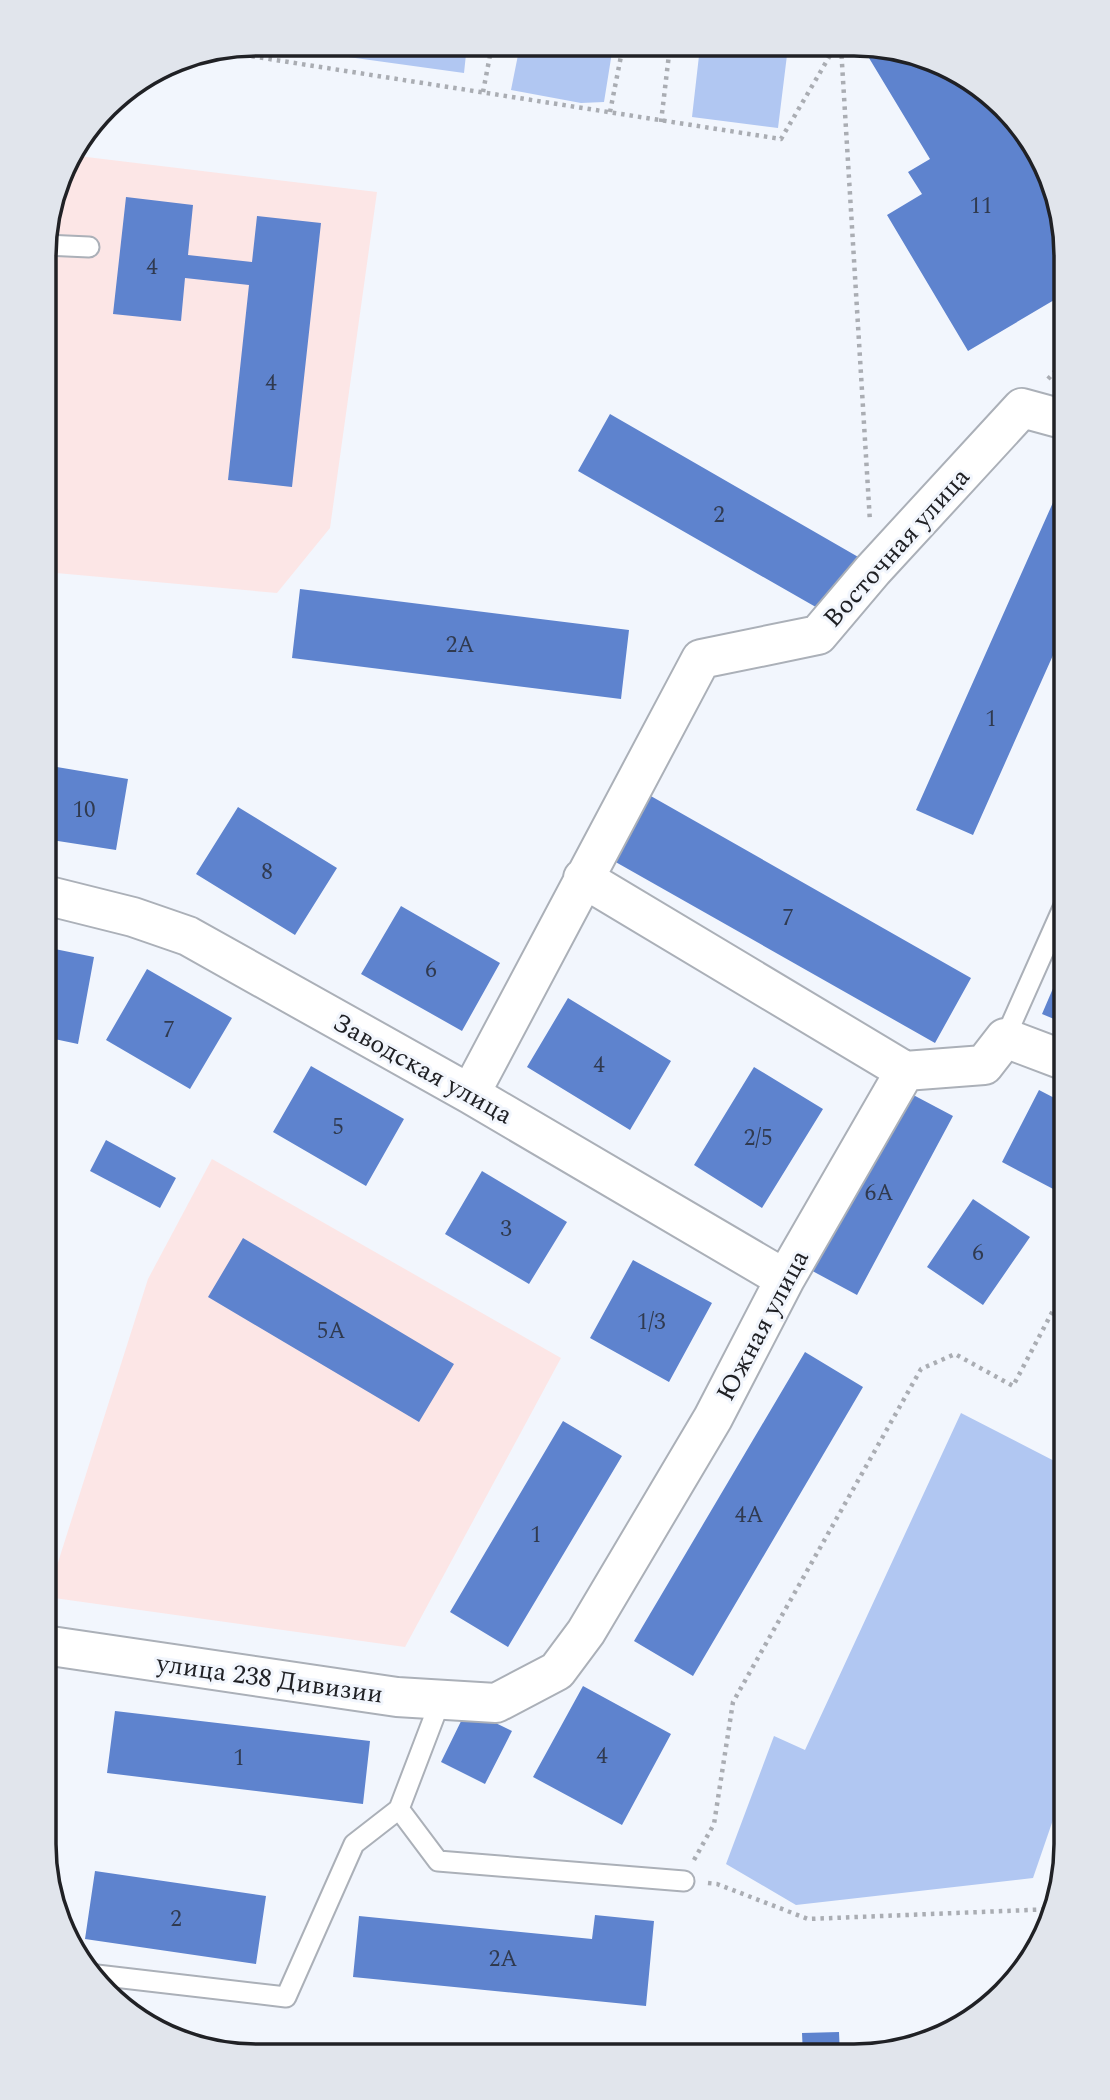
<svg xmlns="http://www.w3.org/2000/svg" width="1110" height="2100" viewBox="0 0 1110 2100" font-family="Spectral,serif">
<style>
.education{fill:#fce6e6}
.green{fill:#b1c7f2}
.building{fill:#5e83ce}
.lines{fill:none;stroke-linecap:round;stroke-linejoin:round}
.service-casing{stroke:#abb0b8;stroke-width:23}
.minor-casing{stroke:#abb0b8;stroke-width:42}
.path{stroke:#aaadb3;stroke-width:4.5;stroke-dasharray:3.5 5;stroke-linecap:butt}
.service{stroke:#fff;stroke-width:19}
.minor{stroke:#fff;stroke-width:38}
.labels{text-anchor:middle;stroke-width:6;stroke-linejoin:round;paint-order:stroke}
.number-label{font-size:23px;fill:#303a4f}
.street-label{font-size:26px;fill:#202125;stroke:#f2f6fd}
.rim{fill:none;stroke:#202125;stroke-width:3.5}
</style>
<rect width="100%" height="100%" fill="#f2f6fd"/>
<path class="education" d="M70,155L377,192L330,528L277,593L45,572L46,228L66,162Z
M212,1159L561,1358L405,1647L47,1597L148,1279Z"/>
<path class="green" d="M254,44H256L467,45L464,73Z
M520,45L613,46L604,102L581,103L511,90Z
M700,47H788L778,128L692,117Z
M961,1413L1066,1467V1782L1033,1878L796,1905L726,1864L774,1736L805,1750Z"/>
<path class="building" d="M886,48H895L994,97L1055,188L1066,256V293L968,351L887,215L922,194L908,172L930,159L869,58Z
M126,197L193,205L188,255L252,262L257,216L321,223L292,487L228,480L249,285L185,278L181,321L113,314Z
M610,414L860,558L828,614L578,471Z
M1063,480L1066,482V626L973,835L916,810Z
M300,589L629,630L621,699L292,658Z
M45,765L128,779L116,850L45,839Z
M642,791L971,978L935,1043L605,856Z
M238,807L337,868L295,935L196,874Z
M401,906L500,963L462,1031L361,974Z
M45,947L94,957L78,1044L45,1037Z
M1066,958V1024L1042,1014Z
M147,969L232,1018L190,1089L106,1040Z
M568,998L671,1061L630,1130L527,1067Z
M311,1066L404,1119L366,1186L273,1132Z
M754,1067L823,1109L762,1208L694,1165Z
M902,1089L953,1116L857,1295L805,1267Z
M1039,1090L1066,1104V1175L1057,1191L1002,1162Z
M106,1140L176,1178L160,1208L90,1171Z
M482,1171L567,1222L529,1284L445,1234Z
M973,1199L1030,1237L983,1305L927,1267Z
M243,1238L454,1364L419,1422L208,1297Z
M633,1260L712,1303L669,1382L590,1338Z
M805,1352L863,1387L693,1676L634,1641Z
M563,1421L622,1456L508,1647L450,1612Z
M583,1686L671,1734L622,1825L533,1777Z
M467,1709L512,1731L485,1784L441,1762Z
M115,1711L370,1741L363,1804L107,1773Z
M95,1871L266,1896L256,1964L85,1939Z
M595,1915L654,1921L646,2006L353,1977L359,1916L592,1939Z
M839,2032L840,2056H803L802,2033Z"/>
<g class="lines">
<defs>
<path id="service" d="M45,245L89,247
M1005,1038L1066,901
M399,1809L438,1861L684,1881
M97,1975L286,1997L354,1844L399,1809L441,1699"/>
<path id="minor" d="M583,878L905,1071
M45,895L133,917L188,936L470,1094L785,1279
M470,1094L701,659L818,635L873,570L1022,408L1066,420
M44,1645L397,1697L496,1703L557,1671L586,1632L713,1418L785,1279L905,1071L984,1065L1005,1038L1066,1061"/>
</defs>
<use href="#service" class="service-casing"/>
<use href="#minor" class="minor-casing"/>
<path class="path" d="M841,47L870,522
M218,51L781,139L835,47
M483,92L492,45
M610,112L623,46
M661,122L670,46
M1048,379L1066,359
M694,1860L714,1824L733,1702L921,1369L955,1354L1013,1386L1066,1286
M708,1883L717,1884L808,1919L1054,1909"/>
<use href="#service" class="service"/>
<use href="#minor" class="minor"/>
</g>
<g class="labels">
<g class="number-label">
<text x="981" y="213">11</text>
<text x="152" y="274">4</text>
<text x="271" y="390">4</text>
<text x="719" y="522">2</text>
<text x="460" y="652">2А</text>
<text x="991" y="726">1</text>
<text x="84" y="817">10</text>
<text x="267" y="879">8</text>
<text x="788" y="925">7</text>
<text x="431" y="977">6</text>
<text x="169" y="1037">7</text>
<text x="599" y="1072">4</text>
<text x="338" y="1134">5</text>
<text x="758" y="1145">2/5</text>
<text x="879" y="1200">6А</text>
<text x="506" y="1236">3</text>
<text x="978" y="1260">6</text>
<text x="651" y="1329">1/3</text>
<text x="331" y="1338">5А</text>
<text x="749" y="1522">4А</text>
<text x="536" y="1542">1</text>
<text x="602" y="1763">4</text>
<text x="239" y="1765">1</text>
<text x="176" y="1926">2</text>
<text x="503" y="1966">2А</text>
</g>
<g class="street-label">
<text transform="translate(896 547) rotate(-48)" y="9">Восточная улица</text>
<text transform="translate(423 1068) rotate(29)" y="9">Заводская улица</text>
<text transform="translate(762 1325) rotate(-62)" y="9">Южная улица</text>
<text transform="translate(270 1678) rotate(8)" y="9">улица 238 Дивизии</text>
</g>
</g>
<path d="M0 0H1110V2100H0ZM256 56H854A200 200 0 0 1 1054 256V1844A200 200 0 0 1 854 2044H256A200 200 0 0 1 56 1844V256A200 200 0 0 1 256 56Z" fill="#e1e5ec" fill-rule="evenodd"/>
<path class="rim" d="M256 56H854A200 200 0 0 1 1054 256V1844A200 200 0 0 1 854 2044H256A200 200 0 0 1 56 1844V256A200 200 0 0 1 256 56Z"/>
</svg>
